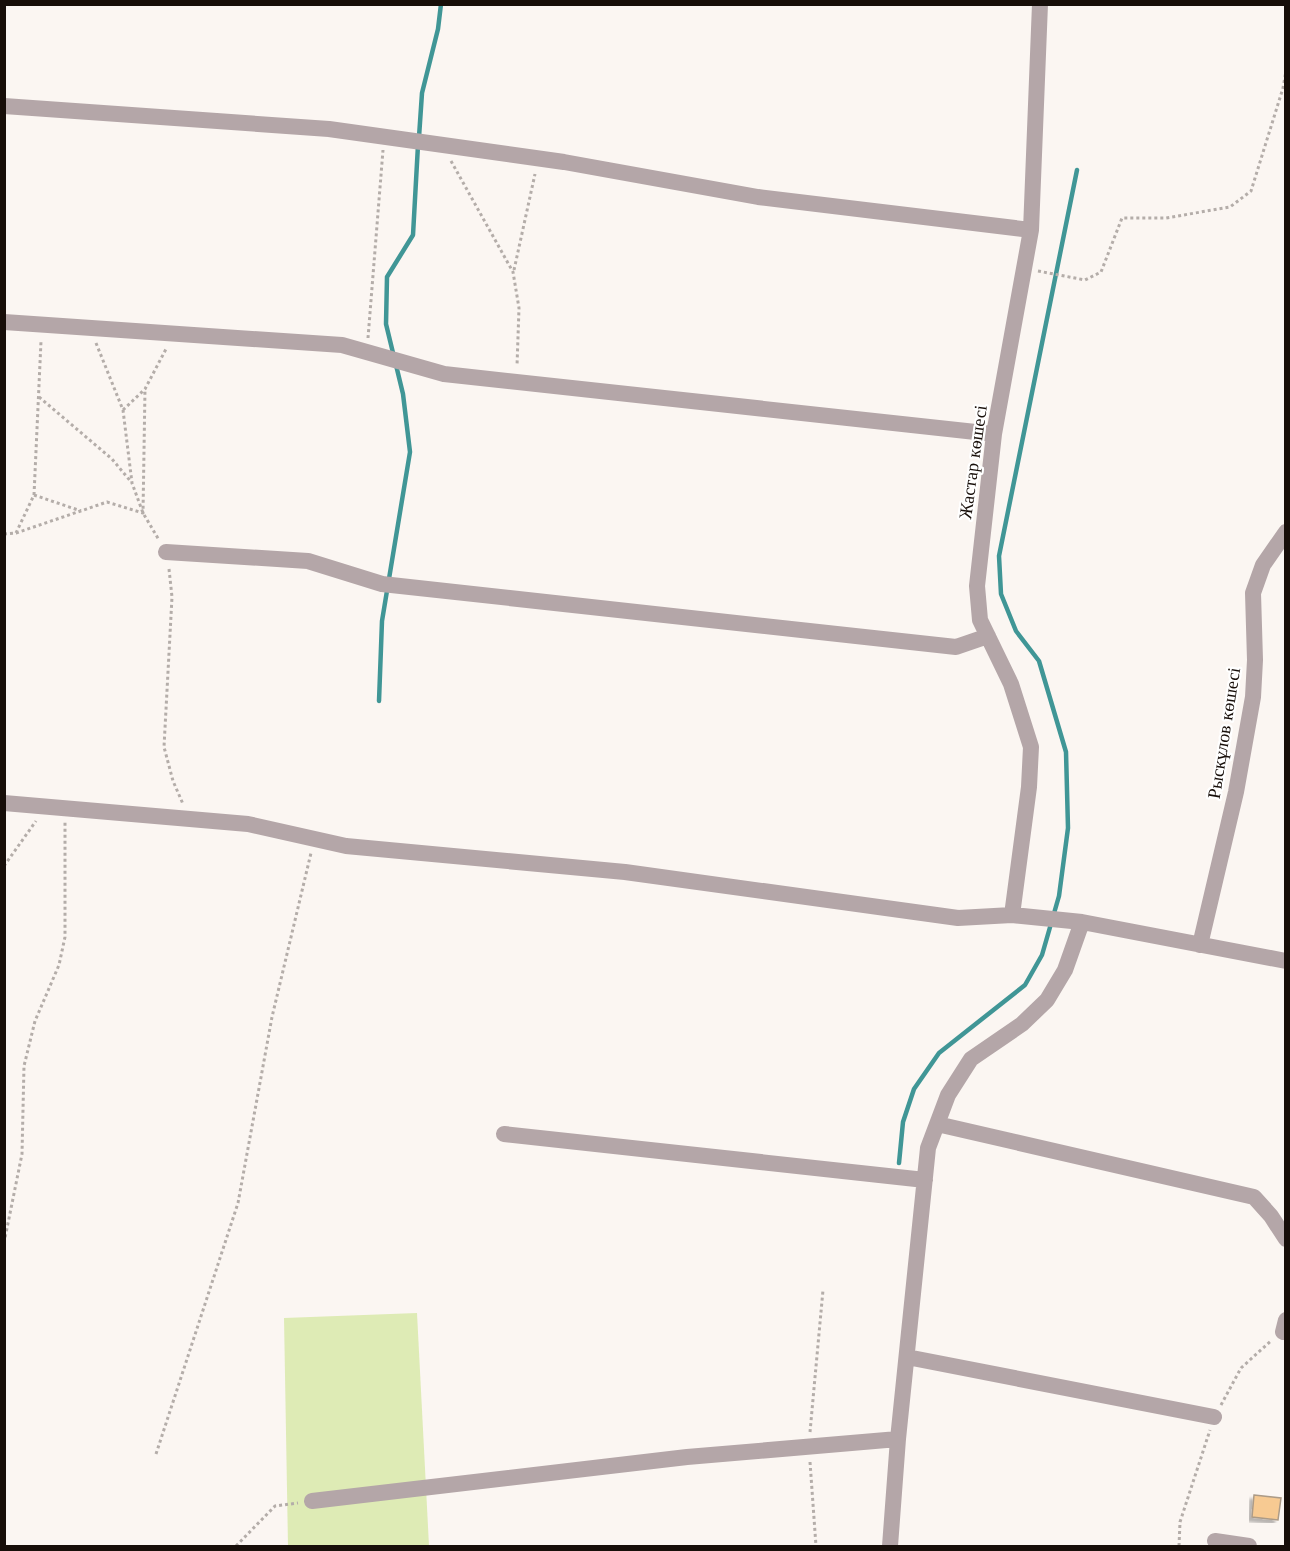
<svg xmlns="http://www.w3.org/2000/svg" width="1290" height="1551" viewBox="0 0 1290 1551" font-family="'Libre Baskerville',serif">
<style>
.green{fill:#deebb5}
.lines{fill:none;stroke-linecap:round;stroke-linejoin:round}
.stream{stroke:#409696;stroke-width:4.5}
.building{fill:#f7ca92;stroke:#ac9b87;stroke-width:1.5;filter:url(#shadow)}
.path{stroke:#b4ada9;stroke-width:3;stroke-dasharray:3 3;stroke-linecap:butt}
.minor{stroke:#b4a6a8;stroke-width:16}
.labels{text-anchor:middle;stroke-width:4.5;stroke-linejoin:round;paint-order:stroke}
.street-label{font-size:18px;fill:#170e09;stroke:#fff}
</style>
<defs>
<filter id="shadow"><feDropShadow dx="-4" dy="4" stdDeviation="1.5" flood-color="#0004"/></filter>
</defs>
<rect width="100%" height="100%" fill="#fbf6f2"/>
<path class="green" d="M417,1313L429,1546H288L284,1318Z"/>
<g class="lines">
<path class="stream" d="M419,137L422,93L438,29L441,4
M394,357L386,324L387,277L413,235L418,145
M379,701L382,621L410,452L403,394L396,365
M899,1163L903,1122L914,1089L939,1053L1025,985L1042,955L1059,896L1068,828L1066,752L1039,661L1016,631L1001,594L999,556L1077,170"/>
</g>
<path class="building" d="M1254,1495L1281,1498L1278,1520L1252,1517Z"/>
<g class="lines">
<path class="path" d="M451,161L513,272L519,308L517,366
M514,270L535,174
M1038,271L1085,280L1101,272L1122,218H1166L1230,207L1251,191L1283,88L1286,71
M368,338L383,150
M96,343L123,410L132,483L143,513L159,540
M39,397L112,459L132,483
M123,410L145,389L166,349
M34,495L81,511
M16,533L34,495L41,341
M4,534L16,533L107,502L143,513L145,389
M169,569L172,597L164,747L173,781L183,804
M4,866L36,821
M4,1243L22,1154L24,1066L35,1021L59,965L65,937V822
M1221,1405L1241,1368L1272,1340
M810,1432L823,1290
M156,1454L238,1203L272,1017L311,853
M810,1462L816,1546
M236,1546L275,1506L298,1503
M1179,1546L1180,1522L1210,1430"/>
<path class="minor" d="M4,106L329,129L564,162L758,197L1031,230
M4,322L342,345L444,374L994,434
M166,552L308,561L382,584L956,647L988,636
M4,803L248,824L346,846L625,872L958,918L1012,915L1082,922L1286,961
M1012,915L1029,787L1031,747L1011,684L980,620L977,586L994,434L1031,230L1040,4
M1200,945L1236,792L1253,697L1255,660L1253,593L1263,565L1286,532
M937,1124L1254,1197L1271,1216L1286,1239
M504,1134L925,1180
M1286,1320L1283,1332H1286
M907,1357L1214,1417
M312,1501L687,1457L898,1439
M1215,1541L1249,1546
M890,1546L898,1439L928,1148L948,1095L971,1059L1022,1024L1047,1000L1065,970L1082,922"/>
</g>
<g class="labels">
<g class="street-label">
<text transform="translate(973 462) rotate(-82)" y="6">Жастар көшесі</text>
<text transform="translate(1224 733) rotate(-81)" y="6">Рыскұлов көшесі</text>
</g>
</g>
<rect width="1290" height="1551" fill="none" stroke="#170e09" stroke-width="12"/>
</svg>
